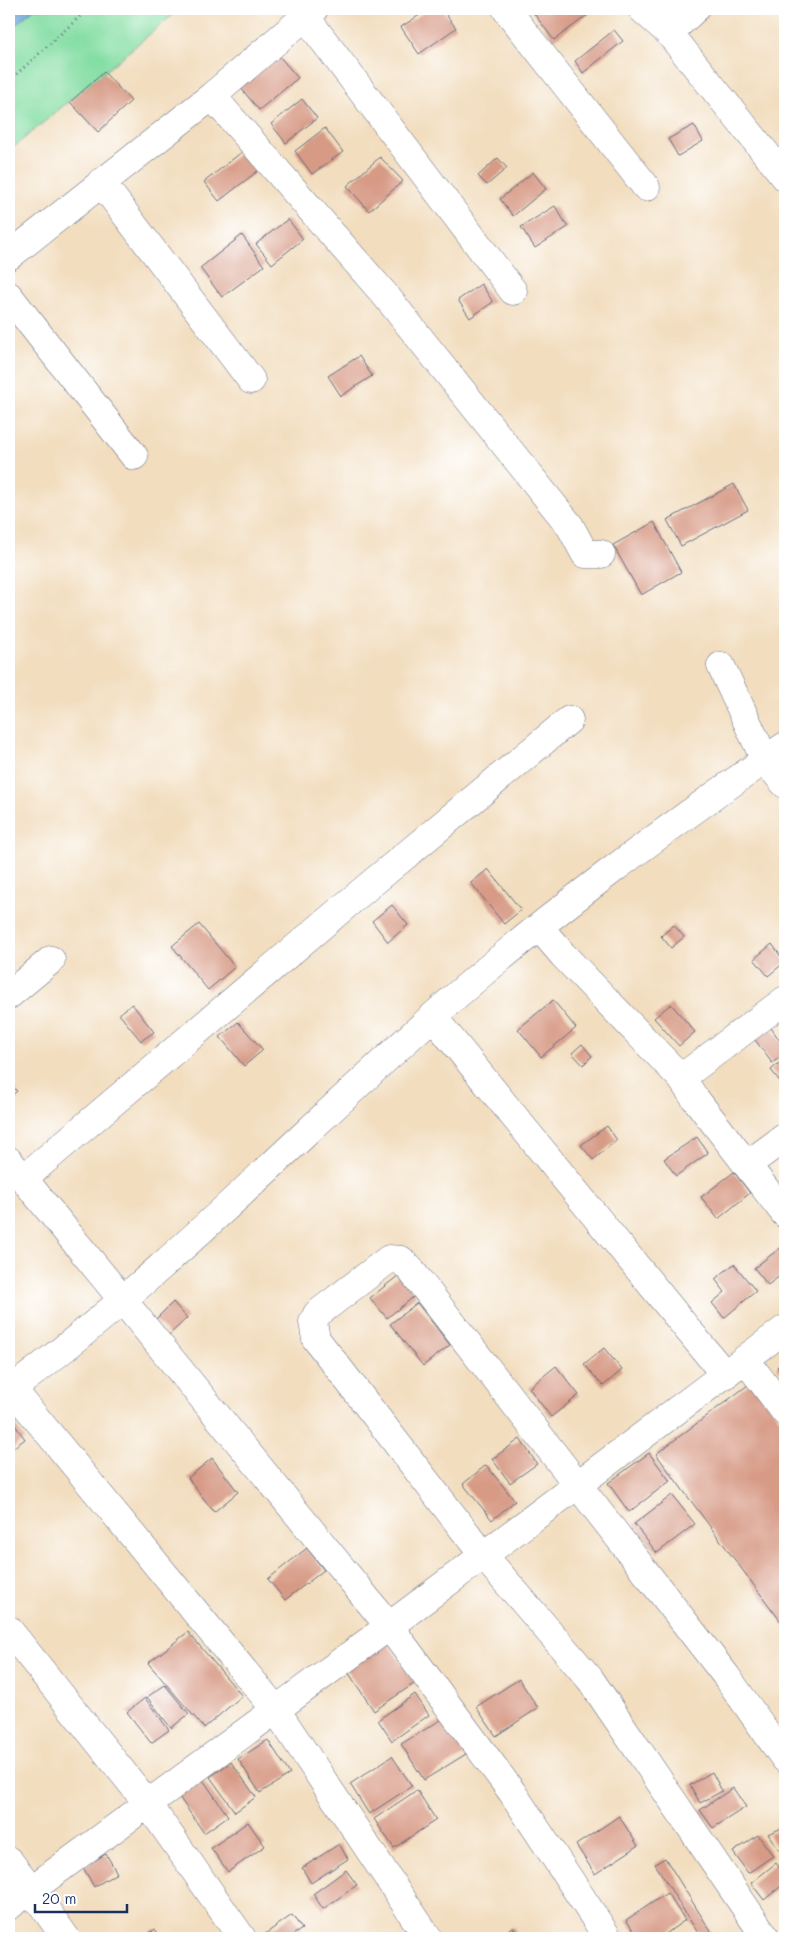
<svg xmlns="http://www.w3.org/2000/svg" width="794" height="1947" viewBox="0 0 794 1947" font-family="Mali,sans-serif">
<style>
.green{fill:#85dea4;stroke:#508681}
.water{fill:#66a2d7;stroke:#40689a}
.building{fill:#d79a85}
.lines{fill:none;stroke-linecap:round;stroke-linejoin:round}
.minor-casing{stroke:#666c80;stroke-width:29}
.path{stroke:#666c80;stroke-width:3;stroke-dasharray:1 4;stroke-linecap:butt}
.minor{stroke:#fff;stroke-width:28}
</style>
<rect width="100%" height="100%" fill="#fff"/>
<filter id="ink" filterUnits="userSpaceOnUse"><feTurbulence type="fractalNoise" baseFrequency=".02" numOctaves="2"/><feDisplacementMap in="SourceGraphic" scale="10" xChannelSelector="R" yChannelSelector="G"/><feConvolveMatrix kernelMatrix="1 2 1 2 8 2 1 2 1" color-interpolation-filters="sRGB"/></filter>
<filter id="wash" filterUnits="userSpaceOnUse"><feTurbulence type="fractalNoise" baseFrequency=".0096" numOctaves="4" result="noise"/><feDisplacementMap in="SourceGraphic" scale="20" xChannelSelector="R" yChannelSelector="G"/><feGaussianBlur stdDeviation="1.12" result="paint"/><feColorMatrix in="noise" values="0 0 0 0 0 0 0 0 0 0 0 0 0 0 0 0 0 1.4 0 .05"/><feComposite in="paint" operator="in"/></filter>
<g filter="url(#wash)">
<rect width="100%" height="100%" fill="#f2ddbe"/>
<path class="green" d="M34,9H180L9,151V30Z"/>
<path class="water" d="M9,9H34L9,30Z"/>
<g id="blocks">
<path class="building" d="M360,9H376L368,17Z
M429,9H442L456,28L419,54L401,27Z
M535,9H591L593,11L554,40L532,11Z
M614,30L623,41L583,73L575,61Z
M273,49L298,78L259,110L235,81Z
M104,72L131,101L98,132L70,102Z
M302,99L317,118L286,143L271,124Z
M694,125L703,141L678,156L668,139Z
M325,128L343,152L312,174L295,151Z
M243,151L259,170L219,201L204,182Z
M380,157L403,181L369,211L347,186Z
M498,158L507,168L487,185L478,176Z
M533,172L546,189L513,216L500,199Z
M555,206L568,227L535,248L521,227Z
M288,219L303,239L272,264L256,244Z
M242,235L264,266L222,297L200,268Z
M481,284L493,302L470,318L458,300Z
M359,356L372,376L341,396L328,376Z
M734,484L748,510L681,546L667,520Z
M654,522L681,572L641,595L613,545Z
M488,869L521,910L504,924L471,883Z
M392,905L408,925L388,942L372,921Z
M199,924L235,967L208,990L172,946Z
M674,925L684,937L671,948L661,936Z
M772,944L785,962L768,976L754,959Z
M553,1000L576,1028L541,1057L518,1029Z
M132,1004L154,1032L141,1041L119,1014Z
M671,1004L695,1032L679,1046L654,1018Z
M238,1022L263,1050L244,1066L220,1037Z
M769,1025L785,1048V1054L772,1063L753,1037Z
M582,1044L592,1056L583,1065L572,1053Z
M785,1058V1088L771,1070Z
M9,1083L17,1091L9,1098Z
M607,1126L617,1140L593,1160L581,1145Z
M697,1137L708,1153L676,1176L664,1159Z
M734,1172L750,1193L718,1219L701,1197Z
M780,1248L785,1255V1272L768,1285L754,1268Z
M734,1264L756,1291L724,1318L712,1303L725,1292L715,1279Z
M399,1275L416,1295L387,1318L370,1298Z
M173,1302L187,1318L169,1335L155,1320Z
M417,1303L450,1345L423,1366L390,1324Z
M604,1348L622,1370L603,1386L584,1364Z
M785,1360V1376L777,1367Z
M556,1366L579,1395L551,1417L529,1388Z
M752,1382L785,1426V1627L656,1454Z
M9,1417L25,1439L9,1451Z
M520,1439L537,1464L510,1483L492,1459Z
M649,1453L670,1481L629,1512L608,1483Z
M212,1458L238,1492L214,1512L188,1478Z
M486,1465L515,1501L492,1520L463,1484Z
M672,1495L695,1524L657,1553L634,1524Z
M307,1548L324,1570L285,1600L268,1579Z
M188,1632L242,1696L204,1728L148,1663Z
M386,1641L415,1683L374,1711L346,1669Z
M519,1679L538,1708L496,1736L476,1707Z
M165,1685L189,1714L171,1728L147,1697Z
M415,1694L429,1715L392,1741L378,1720Z
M145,1698L169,1730L151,1743L127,1712Z
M444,1718L466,1754L424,1780L401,1744Z
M268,1740L290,1774L260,1793L238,1759Z
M392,1756L412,1786L369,1814L350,1784Z
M231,1762L256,1797L235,1812L210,1777Z
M712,1772L722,1791L700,1803L690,1785Z
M199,1774L228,1816L204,1833L175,1791Z
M733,1788L746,1807L713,1828L700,1810Z
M417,1790L436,1820L394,1848L374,1819Z
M619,1816L638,1846L595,1874L576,1845Z
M248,1822L265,1846L228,1872L211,1848Z
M782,1828L785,1832V1859L768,1834Z
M758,1835L773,1856L748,1873L733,1852Z
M339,1844L348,1859L311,1883L302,1868Z
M106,1854L117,1873L94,1887L83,1867Z
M665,1858L715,1938H701L655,1864Z
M776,1863L785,1875V1883L764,1900L751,1883Z
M346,1870L357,1885L323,1909L313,1894Z
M667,1893L685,1920L660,1938H639L626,1920Z
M292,1915L302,1929L288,1938H268L265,1934Z
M513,1927L520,1938H496Z
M155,1929L161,1938H142Z"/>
</g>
</g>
<g filter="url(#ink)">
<use href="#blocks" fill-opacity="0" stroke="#666c80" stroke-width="1"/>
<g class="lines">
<defs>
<path id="minor" d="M506,9L646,187
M642,9L669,33L785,177
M305,16L513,291
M669,33L695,9
M212,96L386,296L570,526L585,554H601
M101,182L251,380
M9,256L212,96L314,9
M9,296L134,456
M721,666L765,760L785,784
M539,927L563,955L681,1078L694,1097L785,1214
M9,995L51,960
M433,1017L725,1375
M681,1078L785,1000
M9,1161L389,1626L512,1792L608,1938
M747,1165L785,1137
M24,1178L365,889L569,720
M745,1359L785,1412
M9,1385L276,1710L428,1938
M9,1391C160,1279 291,1143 431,1018C541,919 664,830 785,746
M9,1630L148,1804L242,1938
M9,1861L31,1889L66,1938
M9,1906L380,1633L785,1329
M766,1938L590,1679L484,1556L316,1339L313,1322L317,1314L389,1259L401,1260L410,1269L727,1677L785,1759"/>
</defs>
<use href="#minor" class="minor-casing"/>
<path class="path" d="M9,81L88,9"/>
<use href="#minor" class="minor"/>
</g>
</g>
<rect width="794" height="1947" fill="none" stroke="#fff" stroke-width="30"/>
<path d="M35 1904v8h92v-8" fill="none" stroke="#1b2f5e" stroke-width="2.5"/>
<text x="42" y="1904" font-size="15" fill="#1b2f5e" stroke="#ffffff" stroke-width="4" paint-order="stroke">20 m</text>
</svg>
